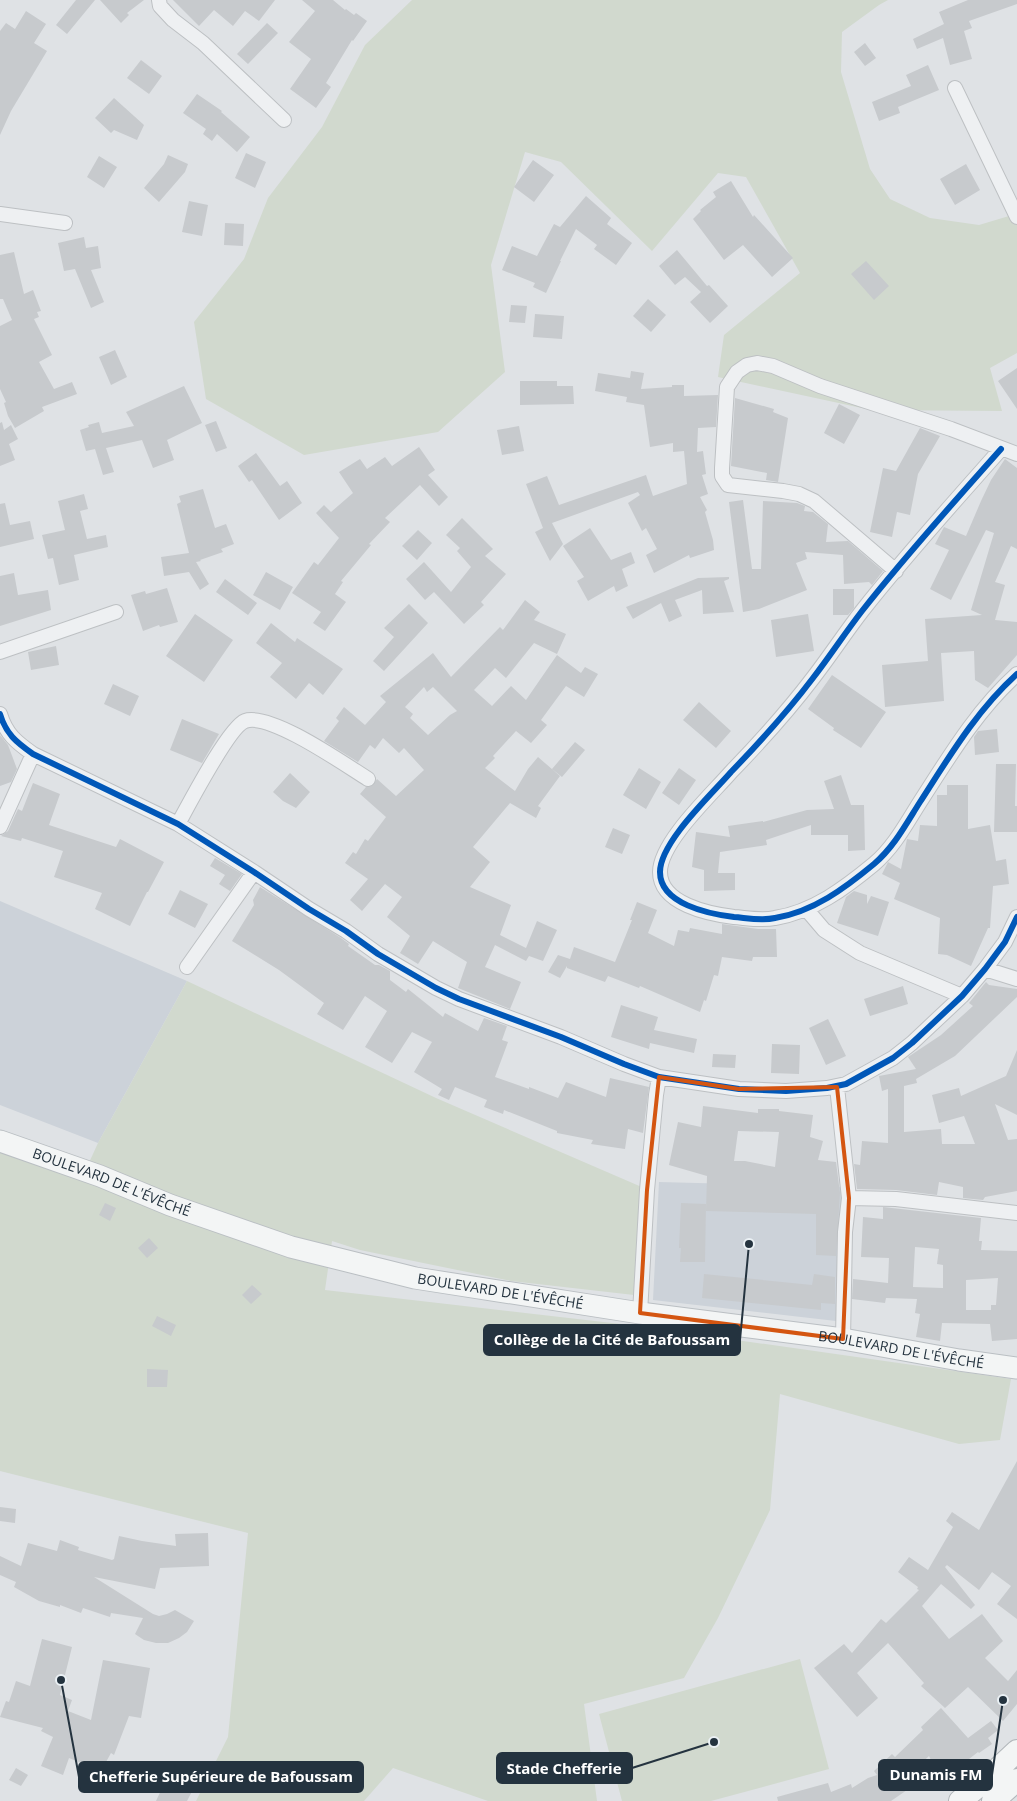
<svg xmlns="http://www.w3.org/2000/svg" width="1017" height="1801" viewBox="0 0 1017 1801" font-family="'Open Sans',sans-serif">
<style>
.built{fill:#ccd2d9}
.green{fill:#d1d9ce}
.building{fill:#c7cacd;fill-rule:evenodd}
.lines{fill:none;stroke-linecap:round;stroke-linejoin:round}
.minor-casing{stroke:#bdc0c3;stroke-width:16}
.primary-casing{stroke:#babfc3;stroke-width:23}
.trunk-casing{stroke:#b1b6ba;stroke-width:24}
.minor{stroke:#eef0f2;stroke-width:14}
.primary{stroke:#f3f5f5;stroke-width:21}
.trunk{stroke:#f3f5f5;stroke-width:22}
.cycleway-casing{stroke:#ebf1f5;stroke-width:9}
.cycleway{stroke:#0057b8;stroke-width:6}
.marked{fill:none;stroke:#d45511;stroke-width:4;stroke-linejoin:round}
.labels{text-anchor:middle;stroke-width:4;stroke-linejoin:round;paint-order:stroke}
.street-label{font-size:14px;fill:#24333f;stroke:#ebf1f5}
.leader{fill:none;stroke:#24333f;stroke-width:2}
.callout-dot{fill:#24333f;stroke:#ebf1f5;stroke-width:2}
.callout{fill:#24333f;stroke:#24333f;stroke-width:2}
.callout-label{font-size:15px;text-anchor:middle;font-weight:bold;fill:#fff}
</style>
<rect width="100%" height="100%" fill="#dfe2e5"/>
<path class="built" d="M0,901L187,981L98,1143L0,1105Z
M659,1182L844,1187L839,1315L836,1321L653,1300Z"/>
<path class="green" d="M412,0H888L879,5L842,32L841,72L870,169L890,199L930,218L979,225L1009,216L1017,199V353L990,368L1002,411L871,410L718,377L724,335L800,273L746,177L718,173L652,251L561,162L525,152L491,265L505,372L438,432L304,455L206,399L194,322L244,259L268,198L322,127L365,45Z
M187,981L436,1098L644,1188L634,1295L511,1281L360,1250L332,1241L325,1290L638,1326L1011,1379L1000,1440L959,1444L780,1394L770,1510L718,1618L684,1678L584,1704L597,1801H488L393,1768L364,1801H196L228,1737L248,1533L0,1471V1151L82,1178L98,1143Z
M800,1659L829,1769L711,1801H622L599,1714Z"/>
<path class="building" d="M76,0H95L67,34L56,25Z
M100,0H144L127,13L129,15L121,23Z
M173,0H275L259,21L245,11L233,26L214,10L199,26Z
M302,0H333L345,10L346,9L354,15L356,13L367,21L353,41L352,40L326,83L331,87L316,108L290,89L311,59L289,42L315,11Z
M968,0H1017V4L969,21L972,28L964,31L972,59L950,65L943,38L917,49L913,39L944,24L939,12Z
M26,11L46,24L34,43L47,51L11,111L0,135V31L6,23L15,29Z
M267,23L278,33L248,64L237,54Z
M865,43L876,58L865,66L854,52Z
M141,60L162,76L149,94L127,78Z
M928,65L939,90L898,107L900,113L879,121L872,102L911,86L906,75Z
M197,94L222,111L221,112L250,137L237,152L217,134L212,141L203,134L206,129L183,113Z
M114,98L144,125L137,140L114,130L111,133L95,118Z
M246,153L266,162L255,188L235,178Z
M168,155L188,164L185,172L159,202L144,188L164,164Z
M99,156L117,167L104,188L87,177Z
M533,160L554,175L534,202L514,187Z
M966,164L980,190L955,205L940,179Z
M731,181L753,217L754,215L793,258L772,277L743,245L724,260L693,219L701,211L700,210L716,197L713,192Z
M586,196L611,218L607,224L632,243L616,265L594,249L597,245L576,229L560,261H561L546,293L533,287L535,283L502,270L512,246L537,256L554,224L560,227Z
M189,201L208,205L202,236L182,232Z
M225,223L244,224L243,246L224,245Z
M84,237L86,248L98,246L101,268L91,270L104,302L91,308L75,269L64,271L58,243Z
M677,250L707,286L709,285L728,306L710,323L690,302L701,292L685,277L675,285L659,266Z
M14,252L24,294L33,290L41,311L37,312L39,317L34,319L52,355L39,362L54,389L72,382L77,394L42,407L44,411L15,428L8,416L4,403L6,402L0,389V326L12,320L3,299H0V255Z
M866,261L889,286L874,300L851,274Z
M648,299L666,315L651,332L633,316Z
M511,305L527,306L525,323L509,322Z
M535,314L564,316L562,339L533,337Z
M115,350L127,377L111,385L99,357Z
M1017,368V409L998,381Z
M631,371L644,373L641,389L672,387V385H684V396L718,395L716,427L698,428L697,452L703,451L706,474L702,475L708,494L700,497L707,510L705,512L713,540L714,550L690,558L689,555L654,573L646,555L657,549L646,528L642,531L628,503L640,495L638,492L552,523L563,544L550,561L535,532L543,528L526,484L547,476L559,505L646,475L653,496L687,484L684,451L673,452V443L650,447L644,405L626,402L627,397L595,391L598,373L630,378Z
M520,381H557V386H573L574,404L520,405Z
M184,386L202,423L167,440L174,460L153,468L142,440L106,448L114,472L103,475L95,449L86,451L80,430L89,427L88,425L99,422L102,433L134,426L126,412Z
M735,398L774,409L773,412L788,418L778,482L766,480L767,473L731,466Z
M839,404L860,415L844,444L824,433Z
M216,421L227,448L216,452L205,425Z
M2,422L4,430L11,425L18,439L9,444L15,460L0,466V423Z
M519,426L524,451L502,455L497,430Z
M920,428L940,436L918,474L910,515L897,512L892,537L870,532L883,468L896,471Z
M419,447L435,470L428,475L448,497L439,506L420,485L385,518L390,522L369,544L371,545L341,581L343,582L335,594L346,602L325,631L313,623L321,612L292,593L314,562L318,565L339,538L316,513L324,505L331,512L353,493L339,472L360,459L367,469L385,457L392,466Z
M256,453L280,486L287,481L302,503L279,520L252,480L249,482L238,466Z
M1005,459L1017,468V549L1011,546L995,582L1005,585L995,620L1017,622V655L988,688L975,680L974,651L941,653L944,701L885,707L882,665L928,661L925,619L982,615L971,610L994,533L986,530L951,600L930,589L949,550L935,544L944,527L966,536L981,501L991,480Z
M203,489L215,528L226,524L234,544L221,549L223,552L200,560L201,561L196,562L209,584L200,590L189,572L164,576L161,557L189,553L177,504L181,502L179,496Z
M84,494L88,509L80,511L87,539L106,535L108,547L74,555L79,580L59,585L53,558L48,559L42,535L65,530L58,501Z
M743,500L752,569H761L763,501L797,503L805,506L804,511L813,512L828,524L826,542L848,541L883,571L872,585L869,582L844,584L843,555L805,552L807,559L796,563L807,590L759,609L743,612L729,502Z
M5,503L10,525L30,521L34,539L0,547V504Z
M462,518L493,549L485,556L506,574L481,602L484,605L464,624L434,592L425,600L406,579L424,562L451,592L471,567L457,551L460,548L446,535Z
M590,528L611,560L631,552L635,563L622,569L628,586L616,592L614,586L588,601L577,581L584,577L563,546Z
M418,530L432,543L417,560L402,546Z
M266,572L293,587L280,610L253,595Z
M14,573L18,595L48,590L51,610L0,626V576Z
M729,577V579L724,581L734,612L703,614L702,590L675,600L682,616L669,622L661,603L633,619L626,607L698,578Z
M225,579L257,603L248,615L216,592Z
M167,588L178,622L160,627L159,625L143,631L131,595L145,591L146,594Z
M833,589H854V608L848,615H833Z
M525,600L540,612L534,620L566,634L557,654L534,643L506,678L495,668L474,690L492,706L511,686L526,700L557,655L581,673L585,667L598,674L584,697L566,686L541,720L547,725L531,743L516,731L493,756L495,758L485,768L515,791L528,769L538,757L560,776L538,806L541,808L536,818L510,803L473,847L490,862L470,887L511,905L500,935L526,948L537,921L557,930L543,961L529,956L526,961L495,945L485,967L521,982L510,1009L458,988L467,962L433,941L418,964L400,953L410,936L387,917L402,897L385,884L362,911L350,900L368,879L345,863L353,852L356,854L365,839L368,841L386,817L360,794L366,787L372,786L377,779L396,796L424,770L404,748L399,753L383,738L375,749L370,745L358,762L324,741L339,721L336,718L344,707L365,725L386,702L380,696L433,653L451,677L500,627L503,630ZM424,687L427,692L433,687L457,711L450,715L428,735L410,718L413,714L405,707Z
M409,604L428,623L384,671L373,661L394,637L384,628Z
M195,614L233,640L204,682L166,656Z
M808,614L814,651L776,657L771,620Z
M271,623L295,642L297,638L343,669L323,695L309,683L296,699L270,677L282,663L256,643Z
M56,646L59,665L31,670L28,652Z
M832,675L886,712L861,748L833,730L834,728L808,709Z
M113,684L139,696L130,716L104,704Z
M699,702L731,731L716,748L683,720Z
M182,719L219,734L202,763L170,750Z
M997,729L999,752L975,755L974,737L978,731Z
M0,735L8,745L17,769L11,782L0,786Z
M575,742L585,750L562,777L552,769Z
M996,764H1016L1015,806H1017V832H994Z
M639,768L661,782L646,809L623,795Z
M679,768L696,780L679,805L662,793Z
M290,773L310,792L296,808L283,801L273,792Z
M841,775L851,805H864L865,850L848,851V835H811V825L766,840L767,845L720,852L718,873H735V890L704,891V870L692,867L696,832L730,837L728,826L763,821V822L807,810L834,809L824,781Z
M33,783L60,794L49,825L116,847L120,839L164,862L148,892H147L130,926L95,909L102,893L54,877L63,851L22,838L21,841L1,836L8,831L18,809L22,811Z
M947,785H968V829L990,825L996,861L1006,859L1009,884L993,886L990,928H988L971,966L947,955L938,954L940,918L894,899L900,883L882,874L888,862L901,869L907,839L918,841L920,825L937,826V795H947Z
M613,828L630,835L622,854L605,847Z
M215,858L242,874L230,891L219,884L225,875L210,866Z
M260,887L341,938L349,944L348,946L375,965H379L390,971V980L406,992L408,989L443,1017L445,1013L478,1031L484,1018L507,1026L502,1040L508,1042L495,1077L529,1089V1087L558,1098L566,1082L606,1097L610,1078L649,1087L643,1133L628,1129L625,1149L591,1144L593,1140L557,1133V1131L504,1110L503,1114L484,1107L487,1100L455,1087L449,1100L438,1095L442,1089L414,1072L432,1042L412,1032L392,1063L365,1047L387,1011L365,996L343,1030L317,1014L324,1003L279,970L232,941L254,905L253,900Z
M180,890L208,904L195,928L168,914Z
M854,891L867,895V904L871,896L889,902L878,936L837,923L846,897Z
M637,902L657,910L648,933L674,946L678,930L689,932L690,928L722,934V924L758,929H776L777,957H753L752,961L722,957L718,976L714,975L706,1001L704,1000L700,1012L640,986L639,988L608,976L605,982L567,968V966L560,978L548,972L558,955L570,959L574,947L615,962L632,920H630Z
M986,982L989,985L1017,989V997L955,1056L916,1079L917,1083L904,1086V1132L941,1129L942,1144H975L964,1116L939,1123L932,1095L959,1088L961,1096L1006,1076L1017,1050V1115L995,1104L1008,1140L1017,1139V1191L985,1197L983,1200L963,1198V1187L939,1182L937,1195L896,1190L857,1189L854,1164L860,1165L862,1141L888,1143V1089L882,1091L879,1076L916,1069L908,1057L941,1035L973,1006L969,1003Z
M903,986L908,1004L870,1016L864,999Z
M621,1005L658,1017L654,1030L697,1039L694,1053L650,1043L649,1049L611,1037Z
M828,1019L846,1056L826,1065L809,1028Z
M772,1044L800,1045L799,1074L771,1073Z
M713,1054L736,1055L735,1068L712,1067Z
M703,1106L758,1113V1109H779V1111L813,1115L810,1137L823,1141L818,1160L836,1162L840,1193L836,1256L816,1255V1214L706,1211L707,1176L669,1165L678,1122L701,1127ZM738,1131L779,1132L775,1167L745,1161H734Z
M105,1203L116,1208L110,1221L99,1215Z
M681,1203L706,1204L705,1262H680L681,1248H679Z
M883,1207L981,1218L979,1241H982L981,1250L1017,1251V1339L992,1341L990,1324L942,1323L940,1341L916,1337L920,1314L915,1313L917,1299L886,1298L885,1303L852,1299L853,1279L888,1283L889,1258L861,1257L863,1217L883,1219ZM915,1247L939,1249L937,1264L943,1265V1288L913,1287ZM998,1278L996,1305H991V1310H966V1280Z
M149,1238L158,1248L147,1258L138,1248Z
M704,1274L812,1285L814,1274L835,1277V1304L821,1303V1310L702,1298Z
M252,1285L262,1294L251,1304L242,1295Z
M157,1316L176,1325L171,1336L152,1326Z
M147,1369L168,1370L167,1387H147Z
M1017,1461V1619L997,1604L1011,1586L992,1572L979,1590L947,1565L945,1567L975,1605L971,1609L941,1584L922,1606L949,1639L982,1614L1003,1641L985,1658L1008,1681L1017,1670V1704L1003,1721L968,1687L945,1708L921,1686L924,1683L888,1643L857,1673L878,1698L857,1717L814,1668L844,1644L852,1653L881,1619L886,1623L919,1590L917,1589L918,1587L898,1572L909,1557L928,1570L953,1527L946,1521L952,1512L979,1530Z
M0,1507L16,1509L15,1523L0,1521Z
M208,1533L209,1566L160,1568L155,1589L94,1577L153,1614L159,1616L167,1614L175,1610L194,1621L187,1632L179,1638L168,1643H156L144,1640L135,1634L143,1618L111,1613L110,1617L83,1608L81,1613L60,1605V1607L39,1601L14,1587L16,1582L0,1575V1556L21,1566L28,1543L57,1551L60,1540L79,1547L78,1550L112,1560L114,1559L119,1536L142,1541L176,1546L175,1534Z
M42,1639L72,1647L60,1695L72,1700L68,1711L91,1720L103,1660L150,1668L141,1718L129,1716L114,1755L111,1753L101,1771L69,1758L63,1775L41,1766L53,1737L41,1731L43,1728L0,1717L6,1701L9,1702L16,1681L30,1686Z
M941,1708L968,1738L991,1721L998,1730L988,1738L992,1744L979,1753L978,1752L960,1766L939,1776L929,1756L902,1782L907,1790L891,1801H778L777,1797L828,1783L831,1792L851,1784L852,1788L868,1778L877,1775L874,1771L892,1754L895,1757L923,1730L921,1727Z
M174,1763L200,1776L187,1801H156Z
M16,1768L28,1775L21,1786L9,1780Z"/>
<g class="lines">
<defs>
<path id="minor" d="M159,0L160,6L173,20L203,43L284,120
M955,88L1017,217
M0,214L65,223
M1001,449C954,502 906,555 862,611C845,633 830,656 813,678C788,711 760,742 731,772C712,794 660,842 660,872C660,904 709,914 734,917C747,918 762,921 775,918C813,912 845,888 874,864C894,847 906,824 920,802C949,757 977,710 1017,674
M896,571L814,501L799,494L783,491L728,485L722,476V468L727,387L737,372L747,365L757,363L773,366L820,386L951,429L1017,454
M0,652L116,612
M0,714C6,734 16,742 33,754L178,824L254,872L309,909L346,931L378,954L436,988L459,999L561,1037L624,1064L659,1077L739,1089L786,1091L827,1088L846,1084L893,1058L912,1043L962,996L985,969L1005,942L1017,917
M178,824C188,806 229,727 245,721C270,712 344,764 368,779
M0,827L33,754
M807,910L824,930L860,953L962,996
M187,967L254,872
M985,969L1017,979
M837,1087L849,1198L845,1232L843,1339
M849,1198L896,1199L1017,1213
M640,1313L647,1190L656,1095L659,1077"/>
<g id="primary">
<path id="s1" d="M0,1141L100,1176L170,1205L291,1247L415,1278L640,1313L843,1339L959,1360L1017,1368"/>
</g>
<path id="trunk" d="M960,1801L986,1780L1017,1751
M993,1801L1017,1780"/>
</defs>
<use href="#minor" class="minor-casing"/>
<use href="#primary" class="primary-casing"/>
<use href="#trunk" class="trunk-casing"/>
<use href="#minor" class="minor"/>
<use href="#primary" class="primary"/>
<use href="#trunk" class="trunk"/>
<defs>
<path id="cycleway" d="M1001,449C954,502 906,555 862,611C845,633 830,656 813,678C788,711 760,742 731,772C712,794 660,842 660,872C660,904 709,914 734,917C747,918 762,921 775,918C813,912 845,888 874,864C894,847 906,824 920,802C949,757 977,710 1017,674
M0,714C6,734 16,742 33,754L178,824L254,872L309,909L346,931L378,954L436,988L459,999L561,1037L624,1064L659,1077L739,1089L786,1091L827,1088L846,1084L893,1058L912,1043L962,996L985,969L1005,942L1017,917"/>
</defs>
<use href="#cycleway" class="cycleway-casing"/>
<use href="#cycleway" class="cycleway"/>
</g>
<path class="marked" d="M659,1077L739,1089L837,1087L849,1198L843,1339L640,1313L647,1190Z"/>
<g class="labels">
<g class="street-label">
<text dy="5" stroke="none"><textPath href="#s1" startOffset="119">BOULEVARD DE L'ÉVÊCHÉ</textPath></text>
<text dy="5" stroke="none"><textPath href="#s1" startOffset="524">BOULEVARD DE L'ÉVÊCHÉ</textPath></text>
<text dy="5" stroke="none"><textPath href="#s1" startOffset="929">BOULEVARD DE L'ÉVÊCHÉ</textPath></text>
</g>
</g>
<path class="leader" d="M749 1244L740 1340M714 1742L632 1768M1003 1700L992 1775M61 1680L79 1777"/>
<g class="callout-dot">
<circle cx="749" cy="1244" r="5"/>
<circle cx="714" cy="1742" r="5"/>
<circle cx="1003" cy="1700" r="5"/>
<circle cx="61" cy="1680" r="5"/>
</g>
<g class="callout">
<rect x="484" y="1325" width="256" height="30" rx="5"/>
<rect x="497" y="1753" width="135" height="30" rx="5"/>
<rect x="879" y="1760" width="113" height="30" rx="5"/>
<rect x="79" y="1762" width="284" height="30" rx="5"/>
</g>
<g class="callout-label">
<text x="612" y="1345">Collège de la Cité de Bafoussam</text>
<text x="564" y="1774">Stade Chefferie</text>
<text x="936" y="1780">Dunamis FM</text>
<text x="221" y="1782">Chefferie Supérieure de Bafoussam</text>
</g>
</svg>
